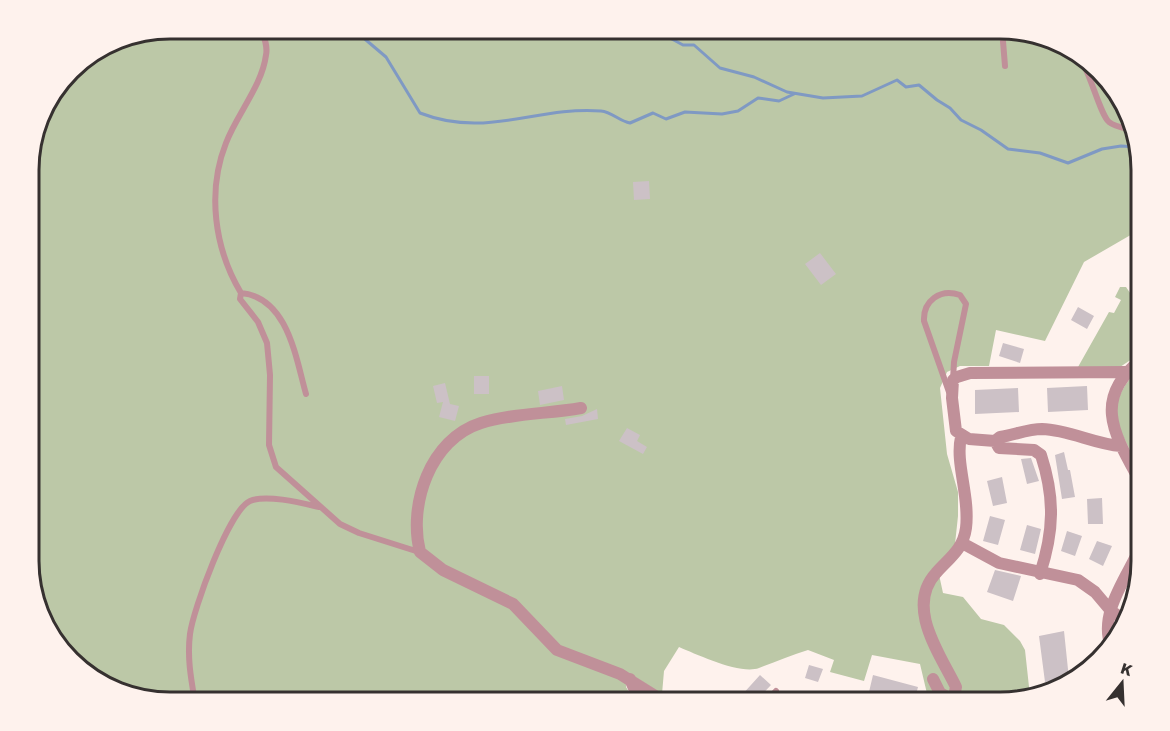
<svg xmlns="http://www.w3.org/2000/svg" width="1170" height="731" viewBox="0 0 1170 731" font-family="'Work Sans',sans-serif">
<style>
.green{fill:#bcc8a7}
.lines{fill:none;stroke-linecap:round;stroke-linejoin:round}
.stream{stroke:#7f99c3;stroke-width:3}
.building{fill:#ccc1c6}
.service{stroke:#c09099;stroke-width:6}
.minor{stroke:#c09099;stroke-width:12}
.rim{fill:none;stroke:#363130;stroke-width:3}
</style>
<rect width="100%" height="100%" fill="#fef2ed"/>
<path class="green" d="M170,29H1001L1079,52L1122,99L1140,155L1131,158L1141,186V229L1084,262L1045,341L996,330L989,366H960L947,372L940,388L947,454L958,492V516L955,544L938,570L943,593L963,597L981,619L1004,625L1020,641L1025,650L1030,696L1009,702H929L920,664L872,655L864,681L830,672L834,660L808,650C792,655 775,662 759,668C741,675 698,655 679,647L664,671L662,694L627,672L626,687L635,702H169L91,679L52,640L30,579V152L43,107L76,64L116,39Z
M1120,287H1126L1141,309V353L1120,367H1078L1109,312L1114,313L1121,300L1115,297Z
M1141,366V471C1118,425 1100,409 1141,366Z"/>
<g class="lines">
<path class="stream" d="M353,29L386,57L420,113C487,139 535,106 601,111C612,112 619,121 630,123L653,113L666,119L685,112L722,114L738,111L758,98L779,101L794,94
M670,38L683,45H694L720,68L754,77L787,92L823,98L862,96L897,80L906,87L919,85L937,100L950,108L961,120L981,130L1008,149L1040,153L1068,163L1102,149L1121,146L1137,147"/>
</g>
<path class="building" d="M649,181L650,199L634,200L633,182Z
M820,253L836,274L821,285L805,264Z
M1078,307L1094,316L1087,329L1071,320Z
M1003,343L1024,349L1020,363L999,356Z
M474,376H489V394H474Z
M445,383L450,404L459,406L455,421L439,417L443,402L437,403L433,386Z
M562,386L564,400L540,405L538,391Z
M1087,386L1088,410L1048,412L1047,388Z
M1018,388L1019,412L975,414V390Z
M597,409L598,419L566,425L565,419L582,416Z
M627,428L640,435L637,441L647,447L643,454L619,441Z
M1064,452L1068,470H1070L1075,497L1062,499L1055,455Z
M1031,458L1039,481L1027,484L1021,459Z
M1002,477L1007,503L993,506L987,481Z
M1102,498L1103,524H1088L1087,499Z
M990,516L1005,520L998,545L983,541Z
M1027,525L1041,529L1035,554L1020,550Z
M1067,531L1082,536L1075,556L1061,551Z
M1097,541L1112,546L1103,566L1089,559Z
M995,570L1021,576L1013,601L987,592Z
M1064,631L1069,679L1045,682L1039,636Z
M809,665L823,669L818,682L805,678Z
M760,675L771,685L755,702H748L741,696Z
M873,675L918,687L914,702H904L869,692Z"/>
<g class="lines">
<path class="service" d="M1002,29L1005,66
M1077,52C1089,68 1100,115 1109,122C1115,127 1124,128 1132,130
M241,293C214,248 207,191 226,143C237,114 262,86 266,55C268,46 264,37 261,29
M949,392L924,321C923,301 940,288 960,295L966,304L954,362L953,380
M306,394C296,359 288,297 241,293L240,299L258,322L267,343L270,375L269,445L276,467L340,524L359,533L419,552
M825,696L828,702
M195,702C191,679 187,657 190,634C193,610 229,510 250,501C266,494 302,503 319,507
M766,702L776,691"/>
<path class="minor" d="M1141,360C1090,400 1116,437 1141,483
M581,408C548,414 513,413 481,423C430,439 408,505 420,552L443,570L513,604L557,650L620,674L665,702
M995,441L999,448L1034,450L1041,455C1055,498 1054,531 1040,574
M1121,446C1094,444 1070,430 1042,429C1028,429 1014,435 1000,437L995,441L969,439L956,431L952,398L953,380L957,377L970,373L1125,372
M962,543L999,563L1078,580L1095,592L1111,611L1125,620
M1111,646C1098,613 1128,576 1141,546
M630,679L640,702
M933,679L940,693L949,698L954,696L956,687C940,654 905,607 936,573C949,558 963,550 966,528C970,496 955,463 961,437"/>
</g>
<path d="M0 0H1170V731H0ZM170 39H1000A131 131 0 0 1 1131 170V561A131 131 0 0 1 1000 692H170A131 131 0 0 1 39 561V170A131 131 0 0 1 170 39Z" fill="#fef2ed" fill-rule="evenodd"/>
<path class="rim" d="M170 39H1000A131 131 0 0 1 1131 170V561A131 131 0 0 1 1000 692H170A131 131 0 0 1 39 561V170A131 131 0 0 1 170 39Z"/>
<g transform="translate(1122 683) rotate(18)" stroke="#fef2ed" stroke-width="4.5" paint-order="stroke">
<path d="M0-4.5L10 22L0 15L-10 22Z" fill="#363130"/>
<text y="-9" font-size="16" font-weight="bold" text-anchor="middle" fill="#363130">K</text>
</g>
</svg>
